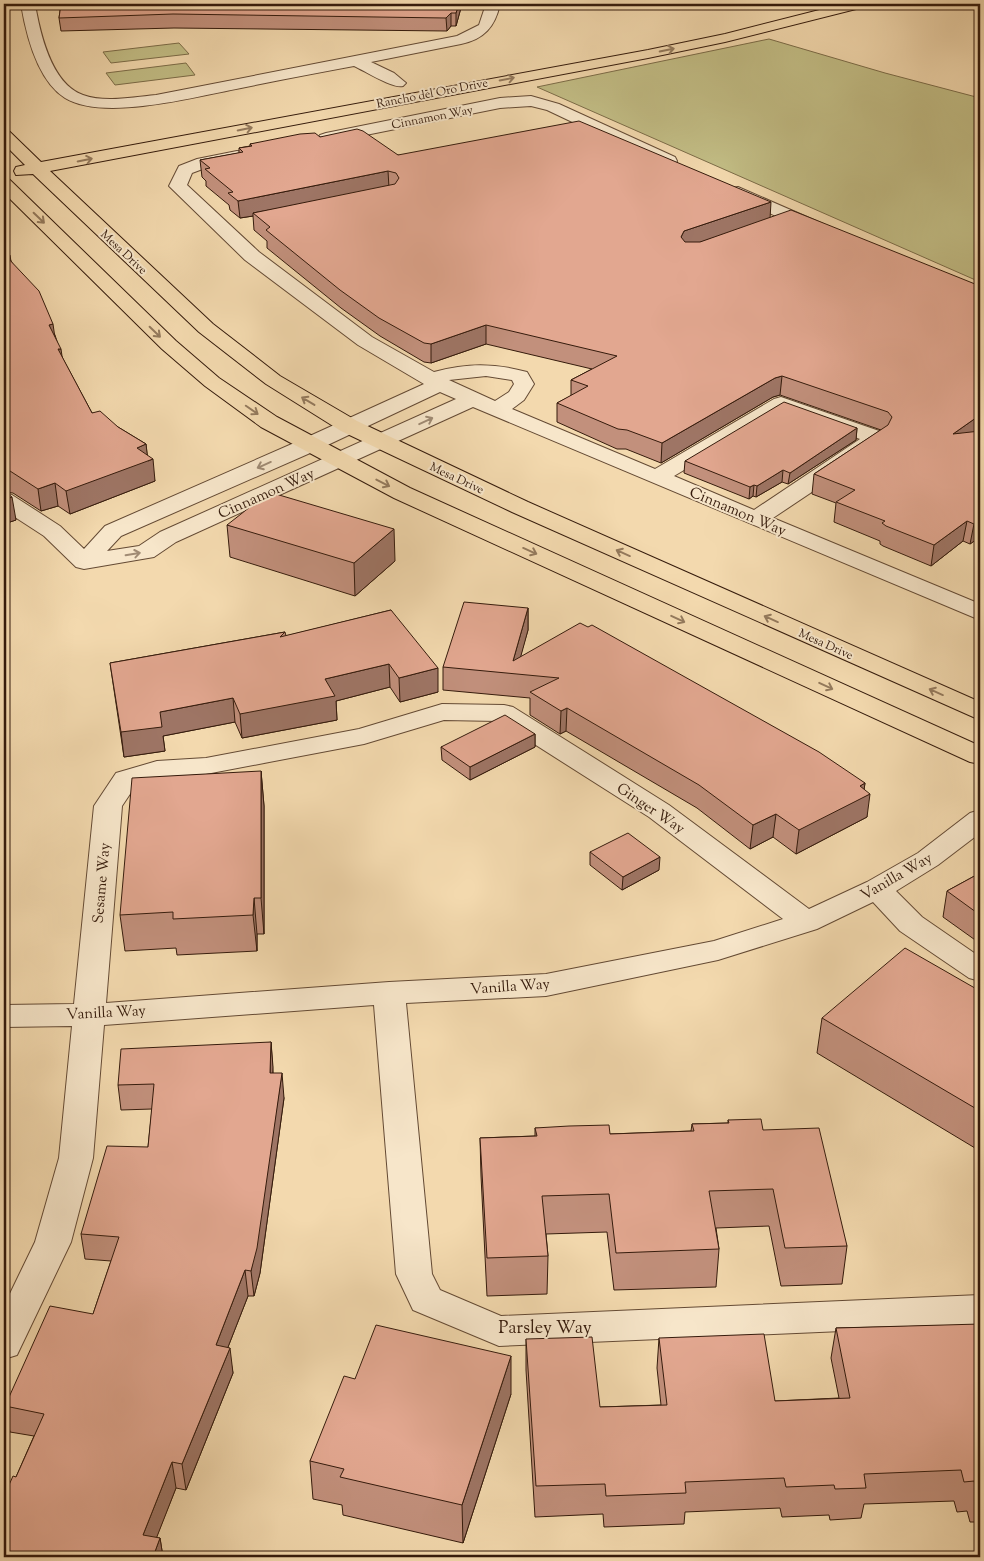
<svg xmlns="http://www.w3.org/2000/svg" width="984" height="1561" viewBox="0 0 984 1561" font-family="'Sorts Mill Goudy',serif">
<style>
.green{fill:#c2bd85;stroke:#7c6c48}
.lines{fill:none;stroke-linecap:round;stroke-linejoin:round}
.minor-casing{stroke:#644a34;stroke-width:2}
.major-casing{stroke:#351b0c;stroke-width:2}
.minor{fill:#f7e6ca;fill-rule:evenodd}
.major{fill:#f3d9ae;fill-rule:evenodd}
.wall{fill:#c2907c;stroke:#351b0c}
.shaded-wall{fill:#9e7565;stroke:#351b0c}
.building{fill:#e2a790;stroke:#351b0c}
.oneway{stroke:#947a5d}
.oneway2{stroke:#a08b74}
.labels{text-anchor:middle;stroke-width:4;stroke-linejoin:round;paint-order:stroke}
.far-street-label{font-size:12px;fill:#351b0c;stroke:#f7e6ca}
.street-label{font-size:15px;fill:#351b0c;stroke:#f7e6ca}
.near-street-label{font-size:18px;fill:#351b0c;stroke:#f7e6ca}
</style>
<rect width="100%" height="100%" fill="#f3d9ae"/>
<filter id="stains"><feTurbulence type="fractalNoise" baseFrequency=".004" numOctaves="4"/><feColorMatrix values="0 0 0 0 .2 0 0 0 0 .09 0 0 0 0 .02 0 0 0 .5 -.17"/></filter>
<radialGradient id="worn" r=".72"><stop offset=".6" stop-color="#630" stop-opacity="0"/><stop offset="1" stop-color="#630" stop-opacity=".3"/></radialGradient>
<path class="green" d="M769,39L885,73L980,98V282L537,87Z
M179,43L189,54L111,63L103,52Z
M186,63L195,75L115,85L106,73Z"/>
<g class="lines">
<defs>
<path id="minor" d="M21,4H35C40,33 51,84 83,95C105,103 134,97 156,95L457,36L479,25L486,4H500C495,27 484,39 461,44L371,62L394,73L406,83L403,86C393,89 365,71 354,66C316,73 279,80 241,88C198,96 104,122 65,98C37,80 26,34 21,4Z
M531,96L559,104L675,157L677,161L675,165H663L547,110L531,106L500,108L326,143L320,141L318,138L320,135L326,133L500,98Z
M237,151L243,152L245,156L243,160L208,167L192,173L187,185L259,252L372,337L434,372C467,363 494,363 527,372L534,384L524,400L512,409L655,469L774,399L781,397L885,433L888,438L885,443L773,518L980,604V620L473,407L176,542L154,557L84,569L76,567L44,536L4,510V493L12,495L60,526L84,549L105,526L301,440L424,384L358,345L245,260L169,186L179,166L197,159ZM486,376L512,380L514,384L509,392L495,401L449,380ZM440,392L456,399L160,532L139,546L107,551L121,536L317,450ZM783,411L860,439L754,510L674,476Z
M738,187L823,224L826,228L823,232H811L732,196L729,192L732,188Z
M442,704L504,705L513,707L669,805L809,909L867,882L918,853L970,813L980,810V833L938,865L896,891L922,917L980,957V981L969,978L900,931L873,902L817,929L718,960L546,996L406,1003L432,1274L440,1290L501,1316L980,1295V1325L499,1346L413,1310L396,1274L374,1005L104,1025L93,1158L71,1242L17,1355L4,1359V1306L35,1242L59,1158L72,1026L4,1027V1005L74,1004L94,806L116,773L157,761L206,758L359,729ZM444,720L498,721L649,817L783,919L714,941L546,974L389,982L106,1003L122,806L136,785L160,777L206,774L364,744Z"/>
<path id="major" d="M843,4H866L864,7L725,42L648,58L50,171L213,324L280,376L357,421L528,502L980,702V720L512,512L341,431L266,384L199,332L33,174L16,175L14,171L16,167L25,165L4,144V130L10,132L41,162L648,50L725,34Z
M4,179L10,180L176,341L219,378L277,417L410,488L980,746V764L970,762L394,498L261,427L205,386L162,349L4,193Z"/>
</defs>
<use href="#minor" class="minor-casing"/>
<use href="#major" class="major-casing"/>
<use href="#minor" class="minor"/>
<use href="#major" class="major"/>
</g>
<path class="wall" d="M61,4H462L456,26H451L447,31L174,28L61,31L59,18Z
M320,137L398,155L770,218L980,286V537L970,544L963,541L931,566L883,546L880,544V541L834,522L836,503L812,494L814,474L881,430L780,395L773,397L661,463L626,449H617L557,422V403L571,396V380L592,369L486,344L431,363L424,362L380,336L341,308L267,248V241L254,230L253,216L240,218L230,210L229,205L206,186V181L202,177L200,160L239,153V148L250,146V144Z
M4,249L55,335L62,357L92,413L118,427L146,444L147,454L155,481L70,514L58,506L41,511L13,493L5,492L16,520L4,524Z
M857,428L856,440L788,484L782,482L756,497L753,496L749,499L684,473L685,461Z
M227,525L395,561L355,596L230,557Z
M528,608V630L520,657L865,783L864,789L867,817L796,854L773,837L750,849L697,808L566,731L560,734L530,715V698L443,690V667Z
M391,610L438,692L400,702L390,687L336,701L337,720L242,738L235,722L163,736L165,751L124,757L110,663L285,632L286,636Z
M535,734V747L470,780L442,760L441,747Z
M261,771L264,806V934H257V951L177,955L176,948L125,951L120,915Z
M590,852L659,870L622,890L590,865Z
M980,873V941L978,942L943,917L947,891Z
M980,991V1160L978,1159L980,1151L817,1053L822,1018Z
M271,1042L273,1073L284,1098L260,1273L254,1296H248L228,1347L233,1373L186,1490L176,1488L156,1538H160L163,1557H4V1494H5L16,1477L34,1436L10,1432L5,1406L93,1314L111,1261L85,1259L81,1234L148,1147L152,1109L121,1110L118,1085Z
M728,1120L763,1130L847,1246L842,1284L781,1286L769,1226L716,1228L719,1249L716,1287L614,1290L607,1232L546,1234L548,1256L547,1294L487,1296L481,1176L480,1138L535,1136V1128L610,1134L691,1131L692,1124L728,1123Z
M980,1325V1522H970L967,1511L957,1512L954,1501L864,1504L861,1518L830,1520L829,1515L782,1517L780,1508L685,1512L684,1524L604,1527L603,1514L535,1517L526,1370V1339L600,1407L661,1405L657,1368L659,1338L775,1401L839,1398L831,1358L836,1328Z
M355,1379L511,1394L463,1543L343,1515L342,1505L313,1499L310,1461Z"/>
<path class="shaded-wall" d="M459,4H462L456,26V13Z
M451,13V26L447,31L446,18Z
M388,171L389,188L253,213V216L240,218L238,201Z
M771,202L770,219L683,248L681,237L684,231Z
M10,255L13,275L6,256Z
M53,324L56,345L49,325Z
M486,325V344L431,363V344Z
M58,349H61L64,370Z
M782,376L780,395L773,397L661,463L662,443L775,378Z
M980,415V433L953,434Z
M857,428L856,440L788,484L790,473Z
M146,444L148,461L153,459L155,481L70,514L66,491L137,448Z
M783,470L782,482L756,497L757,486Z
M55,483L58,506L41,511L38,489Z
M754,485L753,496L749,499L750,487Z
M12,497L16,520L4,524V500Z
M980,519V537L970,544L974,524Z
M967,521L963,541L931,566L934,545Z
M394,529L395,561L355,596L354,563Z
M528,608V630L516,674L513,661Z
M389,664L390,687L336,701L337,720L242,738L240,714L325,679Z
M438,668V692L400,702L399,678Z
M233,698L235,722L163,736L165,751L124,757L121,732L160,712Z
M567,708L566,731L560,734L561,711Z
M535,734V747L470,780V767Z
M261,771L264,806V934L261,898Z
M865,783L863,797L870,794L867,817L796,854L799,830L860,786Z
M776,814L773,837L750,849L753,825Z
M660,857L659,870L622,890L623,877Z
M254,898L257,934V951L253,915Z
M980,932V941L978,942Z
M271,1042L273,1067L272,1098L270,1073Z
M282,1073L284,1098L260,1273L254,1296L251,1271Z
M245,1270L248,1296L219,1370L216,1345Z
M230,1348L233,1373L186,1490L182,1464Z
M511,1356V1394L463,1543L462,1505Z
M172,1462L176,1488L149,1557L143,1535Z
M160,1538L163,1557H153Z"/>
<path class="building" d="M61,4H459L456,13H451L446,18L173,14L59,18Z
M579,121L771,202L684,231L681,237L685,242H700L791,210L980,286V361L978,362L980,363V415L953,434L980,431V519L974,524L967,521L934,545L886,526L882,523L885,521L836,502L855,490L814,474L888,425L892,417L888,412L782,376L775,378L662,443L627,430L618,429L557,403L588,386L571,380L617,356L486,325L431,344L424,343L379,318L340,290L266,230L270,227L253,213L395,184L399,178L396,173L388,171L238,201L228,193L233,192L205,169L210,168L200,160L243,152L239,148L252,146L250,144L300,134L315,133L320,137L357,129L363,131L398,155Z
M4,249L10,255L6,256L39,291L53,324L49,325L61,349H58L92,413L100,411L118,427L146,444L137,448L153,459L66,491L55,483L38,489L10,471L4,470Z
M784,402L857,428L790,473L783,470L757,486L754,485L750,487L685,461Z
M4,491L12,497L4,500Z
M269,492L394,529L354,563L227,525Z
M464,602L528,608L513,661L580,623L588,627L592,625L819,752L865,783L860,786L870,794L799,830L776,814L753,825L699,785L567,708L561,711L530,692L559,678L443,667Z
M391,610L438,668L399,678L389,664L325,679L335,696L240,714L233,698L160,712L162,727L121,732L110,663L285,632L280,637Z
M505,715L535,734L470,767L441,747Z
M261,771V898H254L253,915L173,919V912L120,915L132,778Z
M628,833L660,857L623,877L590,852Z
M980,873V915L947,891Z
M905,948L980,991V1111L822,1018Z
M271,1042L270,1073H282L257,1248L251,1271L245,1270L216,1345L230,1348L182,1464L172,1462L143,1535L160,1538L153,1557H28L4,1552V1494H5L13,1476L16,1477L44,1414L5,1406L50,1306L93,1314L119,1237L81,1234L107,1146L148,1147L154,1084L118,1085L121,1049Z
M761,1119L763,1130L819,1128L847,1246L785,1248L773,1189L709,1191L719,1249L616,1253L609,1194L542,1196L548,1256L487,1258L480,1138L537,1136L535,1128L569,1126L609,1125L610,1134L694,1131L692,1124L729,1123L728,1120Z
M980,1324V1492H977L974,1481L964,1482L961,1470L864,1474L866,1488L835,1489L834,1485L786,1487L784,1478L685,1482L686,1493L606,1496L605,1484L536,1486L526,1339L592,1337L600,1407L667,1405L659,1338L764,1334L775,1401L850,1398L836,1328Z
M376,1325L511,1356L462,1505L340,1477L344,1469L310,1461L344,1376L355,1379Z"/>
<defs><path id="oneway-shaft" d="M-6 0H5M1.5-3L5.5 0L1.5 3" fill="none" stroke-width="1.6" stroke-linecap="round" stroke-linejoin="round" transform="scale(1.25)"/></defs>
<g class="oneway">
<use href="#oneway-shaft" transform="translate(667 50) rotate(-12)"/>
<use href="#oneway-shaft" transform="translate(507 79) rotate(-11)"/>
<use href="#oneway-shaft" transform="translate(245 129) rotate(-11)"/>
<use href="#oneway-shaft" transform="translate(85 160) rotate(-11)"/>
<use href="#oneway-shaft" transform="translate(39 218) rotate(44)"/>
<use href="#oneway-shaft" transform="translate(155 332) rotate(44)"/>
<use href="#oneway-shaft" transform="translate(308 401) rotate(-149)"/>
<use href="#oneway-shaft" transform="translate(252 410) rotate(35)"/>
<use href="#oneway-shaft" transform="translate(383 483) rotate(27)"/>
<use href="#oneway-shaft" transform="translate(530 551) rotate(24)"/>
<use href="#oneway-shaft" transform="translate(623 553) rotate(-156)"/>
<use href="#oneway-shaft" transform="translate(678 619) rotate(25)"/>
<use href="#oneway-shaft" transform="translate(771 619) rotate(-156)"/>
<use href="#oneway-shaft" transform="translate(826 686) rotate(25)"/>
<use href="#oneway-shaft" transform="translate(936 692) rotate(-156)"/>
</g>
<g class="oneway2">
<use href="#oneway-shaft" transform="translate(426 421) rotate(-25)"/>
<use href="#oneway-shaft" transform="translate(264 465) rotate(156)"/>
<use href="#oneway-shaft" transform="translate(133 554) rotate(-9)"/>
</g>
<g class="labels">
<g class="far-street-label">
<text transform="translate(432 93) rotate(-11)" y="4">Rancho del Oro Drive</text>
<text transform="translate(432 117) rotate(-11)" y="4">Cinnamon Way</text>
<text transform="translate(124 252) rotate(43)" y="4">Mesa Drive</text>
<text transform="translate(457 478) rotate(25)" y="4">Mesa Drive</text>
<text transform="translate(826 644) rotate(24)" y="4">Mesa Drive</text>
</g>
<g class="street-label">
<text transform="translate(266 493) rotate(-24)" y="5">Cinnamon Way</text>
<text transform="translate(738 511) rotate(23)" y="5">Cinnamon Way</text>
<text transform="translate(651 808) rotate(34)" y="5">Ginger Way</text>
<text transform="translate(896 876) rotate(-30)" y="5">Vanilla Way</text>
<text transform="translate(101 883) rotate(-85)" y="5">Sesame Way</text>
<text transform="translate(510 986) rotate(-4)" y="5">Vanilla Way</text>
<text transform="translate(106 1012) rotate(-3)" y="5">Vanilla Way</text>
</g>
<g class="near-street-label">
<text x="545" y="1333">Parsley Way</text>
</g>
</g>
<rect width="984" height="1561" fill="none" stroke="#f3d9ae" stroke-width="20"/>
<rect x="5" y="5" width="974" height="1551" fill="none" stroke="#351b0c" stroke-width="2.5"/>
<rect x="10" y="10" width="964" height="1541" fill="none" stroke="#351b0c"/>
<rect width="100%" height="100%" filter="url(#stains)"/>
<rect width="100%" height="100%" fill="url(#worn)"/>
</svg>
